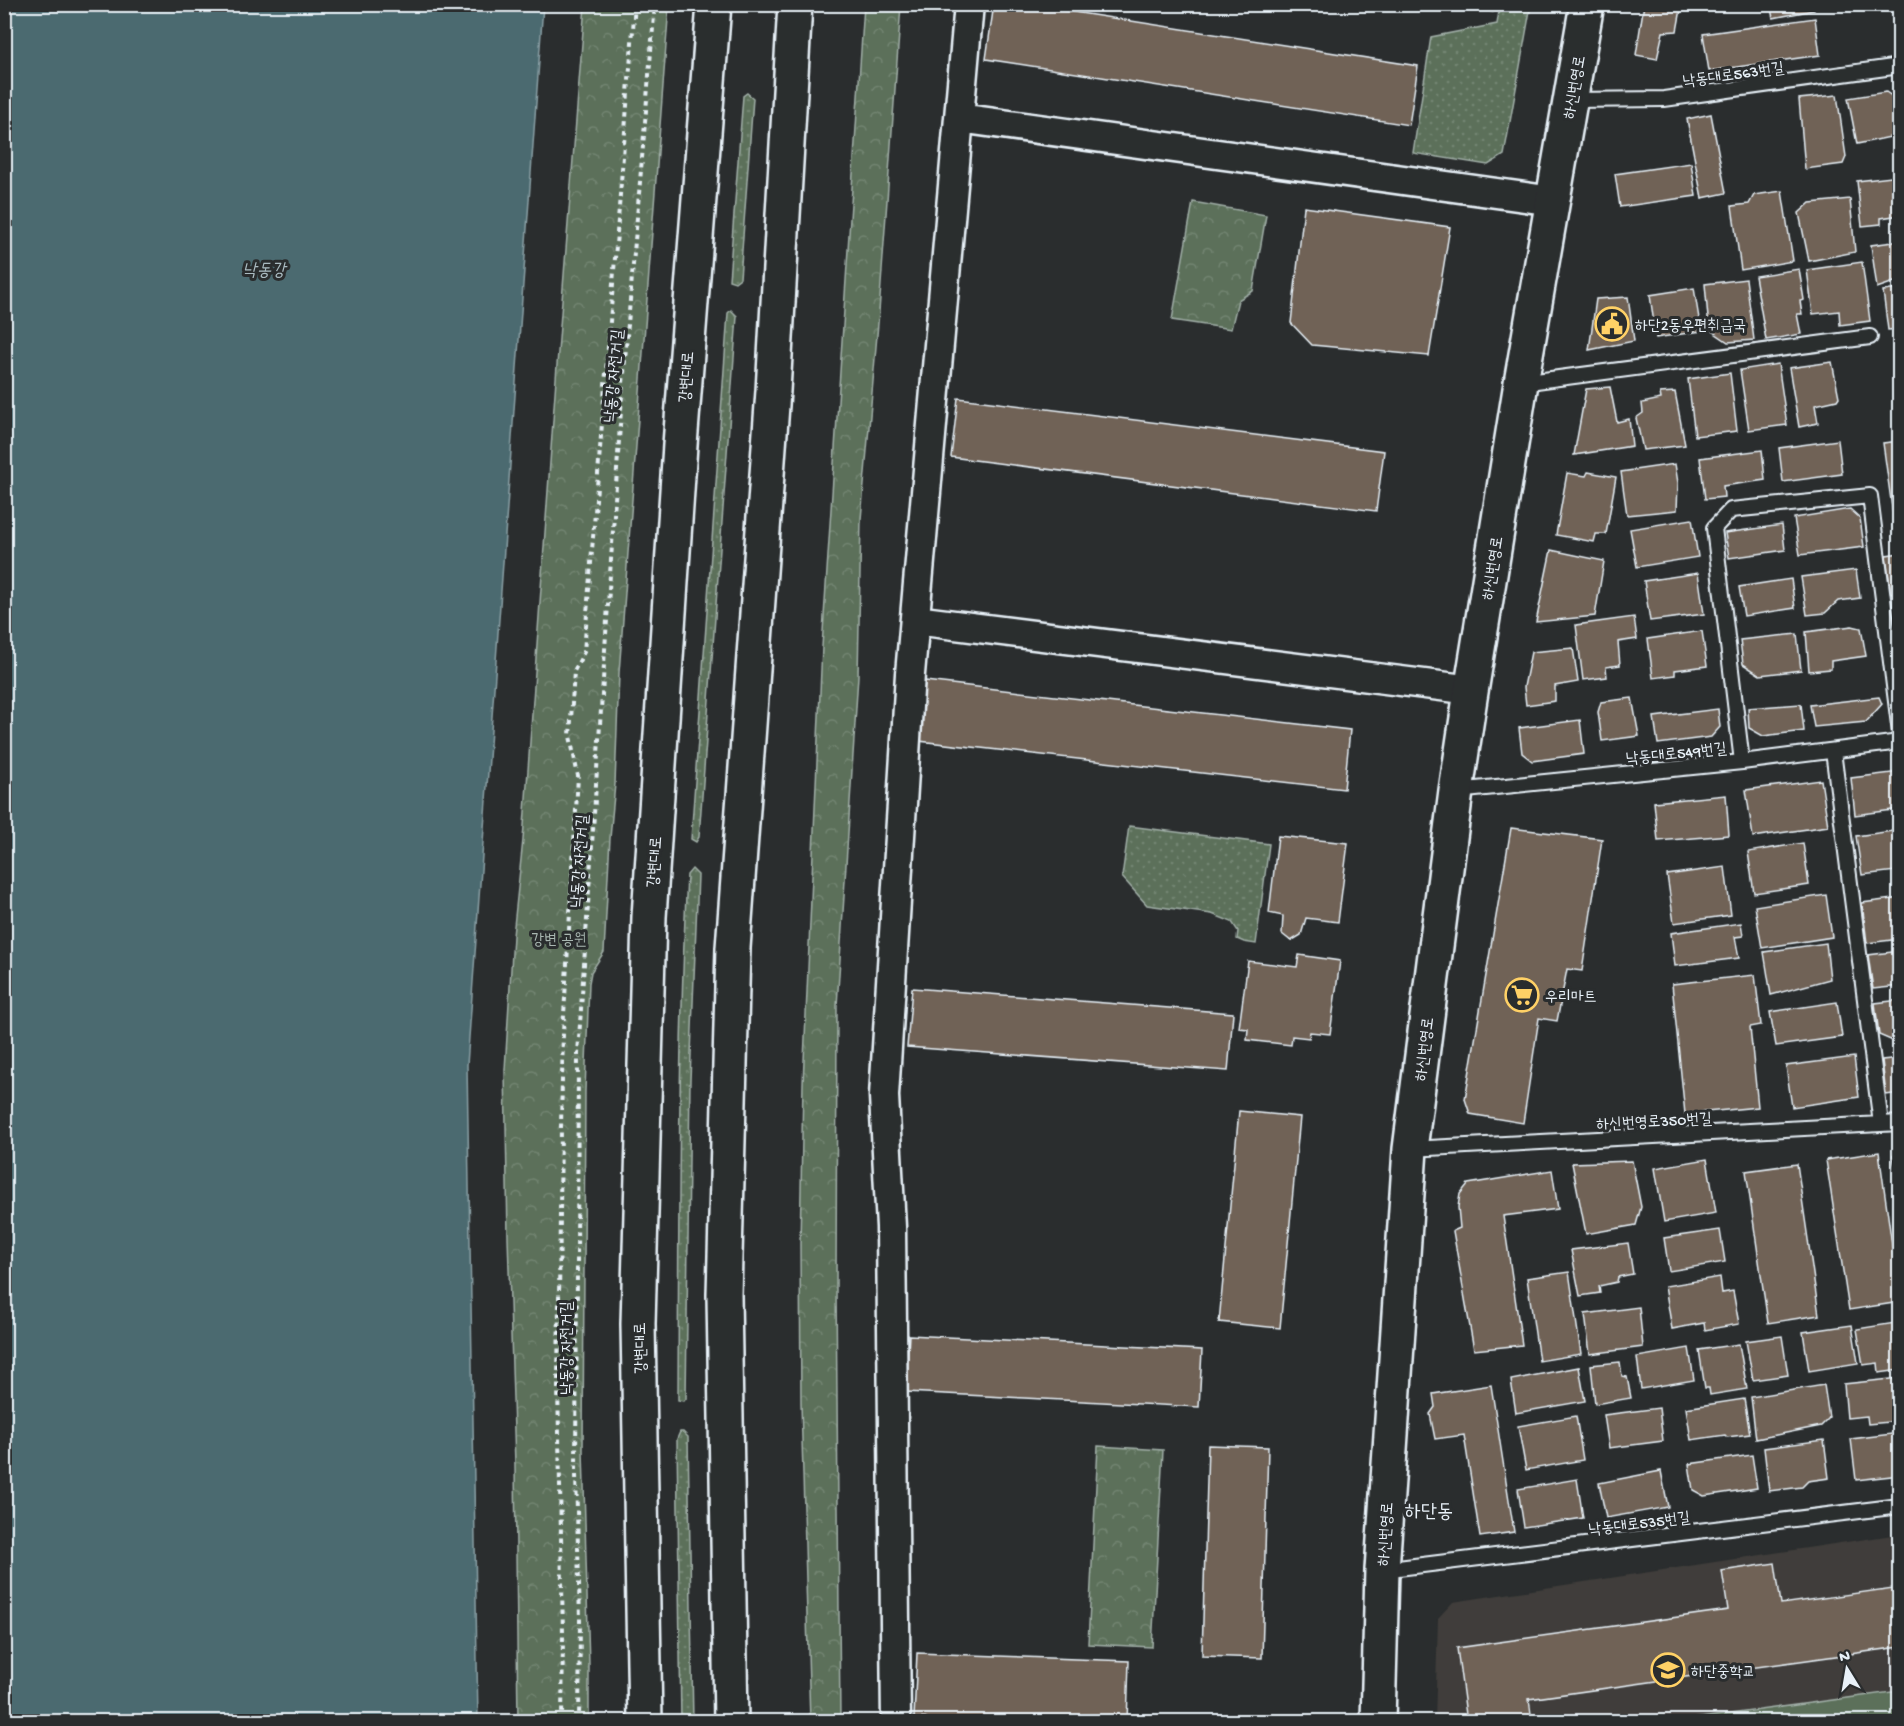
<svg xmlns="http://www.w3.org/2000/svg" width="1904" height="1726" viewBox="0 0 1904 1726" font-family="'Gochi Hand','Poor Story',sans-serif">
<style>
.built{fill:#3f3d3a}
.grass{fill:url(#grass-dots);stroke:#a2b0a9;stroke-width:1.5}
.forest{fill:url(#forest-crowns);stroke:#a2b0a9;stroke-width:1.5}
.pitch{fill:#5c705a;stroke:#a2b0a9;stroke-width:1.5}
.water{fill:#4c6a6f;stroke:#8aa0a6;stroke-width:1.5}
.building{fill:#706256;stroke:#e8f1f8;stroke-width:1.5}
.lines{fill:none;stroke-linecap:round;stroke-linejoin:round}
.lane-casing{stroke:#e8f1f8;stroke-width:18}
.street-casing{stroke:#e8f1f8;stroke-width:33}
.secondary-casing{stroke:#e8f1f8;stroke-width:38}
.path{stroke:#e8f1f8;stroke-width:4;stroke-dasharray:4.5 4.5;stroke-linecap:butt}
.lane{stroke:#2a2d2e;stroke-width:14}
.street{stroke:#2a2d2e;stroke-width:28}
.secondary{stroke:#2a2d2e;stroke-width:33}
.labels{text-anchor:middle;stroke-width:6;stroke-linejoin:round;paint-order:stroke}
.street-label{font-size:16px;fill:#e8f1f8;stroke:#2a2d2e}
.poi-label{font-size:16px;fill:#e8f1f8;stroke:#2a2d2e;text-anchor:start}
.park-label{font-size:16px;fill:#a9b7b1;stroke:#2a2d2e}
.water-label{font-size:18px;font-style:italic;fill:#aabbc1;stroke:#2a2d2e}
.quarter-label{font-size:20px;fill:#e8f1f8;stroke:#2a2d2e}
</style>
<defs>
<pattern id="grass-dots" width="8" height="8" patternUnits="userSpaceOnUse" patternTransform="scale(1.5)"><rect width="8" height="8" fill="#5c705a"/><path d="M2 2h.1M6 6h.1" fill="none" stroke="#738572" stroke-width="1.8" stroke-linecap="round"/></pattern>
<pattern id="forest-crowns" width="20" height="18" patternUnits="userSpaceOnUse" patternTransform="scale(1.5)"><rect width="20" height="18" fill="#5c705a"/><path d="M2 6a3 3 0 1 1 6 0M12 15a3 3 0 1 1 6 0" fill="none" stroke="#738572"/></pattern>
</defs>
<rect width="100%" height="100%" fill="#2a2d2e"/>
<filter id="ink" filterUnits="userSpaceOnUse"><feTurbulence type="fractalNoise" baseFrequency=".0167" numOctaves="2"/><feDisplacementMap in="SourceGraphic" scale="12" xChannelSelector="R" yChannelSelector="G"/><feConvolveMatrix kernelMatrix="1 2 1 2 8 2 1 2 1" color-interpolation-filters="sRGB"/></filter>
<g filter="url(#ink)">
<path class="built" d="M1899,1534V1721L1435,1722L1438,1618L1453,1602Z"/>
<path class="grass" d="M1500,5H1531L1504,155L1488,165L1413,153L1431,37L1497,24Z
M747,93L753,98L740,278L735,282L729,280L743,96Z
M731,310L737,316L699,837L696,842L691,839L728,313Z
M1129,826L1269,844L1256,944L1244,942L1237,939L1238,931L1232,922L1212,914L1147,905L1122,877Z
M692,869L698,875L690,1080L686,1399L683,1401L678,1400C679,1225 678,1050 687,875Z
M680,1432H683L688,1437L693,1722L681,1721L677,1439Z"/>
<path class="forest" d="M585,5H669L619,673L615,784L610,838L604,952L591,972L589,983L585,1091L583,1450L589,1666V1721L518,1722L515,1464L508,1237L505,1070L513,936L523,840L557,365Z
M864,5H901L879,312L861,519L858,676L837,1006L836,1289L840,1721L810,1722L801,1403L800,1245L803,1084L822,647Z
M1193,202L1266,215L1253,291L1238,300L1231,329L1172,320Z
M1098,1446L1163,1450L1152,1647L1088,1644Z"/>
<path class="pitch" d="M1899,1691V1721H1678Z"/>
<path class="water" d="M5,4L543,5L467,1065L478,1721H5Z"/>
<path class="building" d="M994,4H1023L1418,66L1409,125L986,59Z
M1447,4H1494L1493,12Z
M1644,4H1682L1677,31L1663,32L1657,59L1636,55Z
M1770,4H1813L1814,10L1773,18Z
M1815,18L1820,55L1709,71L1703,34Z
M1886,92L1900,102V135L1857,144L1848,98Z
M1837,95L1846,157L1843,164L1805,169L1799,99Z
M1711,114L1726,193L1702,198L1687,119Z
M1691,163L1696,196L1620,207L1615,174Z
M1900,176V215L1881,218V224L1862,226L1857,181Z
M1782,191L1793,261L1741,270L1732,206L1749,204L1754,195Z
M1850,199L1855,252L1809,261L1799,213L1810,203Z
M1304,207L1450,227L1429,356L1312,345L1291,323Z
M1900,241V280L1877,288L1871,245Z
M1862,262L1870,321L1840,325L1839,311L1813,314L1807,270Z
M1799,269L1804,300L1800,301L1802,314H1797L1801,334L1766,340L1755,276Z
M1746,279L1754,340L1728,342L1709,329L1705,284Z
M1694,288L1701,331L1656,338L1650,295Z
M1900,289V329L1888,330L1883,291Z
M1628,297L1634,341L1589,350L1596,299Z
M1832,362L1839,397L1837,400L1815,405L1818,423L1799,427L1789,368Z
M1778,364L1787,425L1749,430L1740,370Z
M1730,373L1737,431L1695,436L1688,379Z
M1610,387L1617,422L1629,419L1632,446L1574,455L1586,389Z
M1675,392L1685,445L1643,450L1636,418L1643,413L1642,403L1661,399L1660,393Z
M958,398L1384,451L1376,511L951,457Z
M1838,440L1842,474L1783,482L1779,448Z
M1900,441V530L1895,529L1883,443Z
M1762,450L1765,480L1723,486L1724,497L1705,499L1700,458Z
M1675,464L1678,483L1677,510L1627,515L1621,472Z
M1588,472L1616,477L1606,534H1596L1594,542L1556,535L1567,473L1586,476Z
M1850,509L1860,518L1864,547L1800,555L1794,518Z
M1692,519L1698,557L1637,567L1630,529Z
M1782,525L1785,550L1729,558L1725,533Z
M1551,550L1604,561L1595,616L1536,622Z
M1900,553V592L1891,593L1886,555Z
M1856,570L1860,598L1838,601L1825,613L1807,615L1801,577Z
M1698,573L1704,614L1650,621L1644,581Z
M1791,579L1795,608L1744,616L1739,587Z
M1900,615V648H1898L1894,616Z
M1634,617L1637,639L1618,642L1620,665L1606,667L1607,677L1583,680L1576,625Z
M1852,626L1861,628L1866,656L1831,661V669L1809,671L1806,632Z
M1702,631L1707,666L1675,670V675L1653,678L1648,639Z
M1797,634L1801,670L1760,675L1743,664L1740,640Z
M1573,648L1578,682L1555,686V701L1526,705L1524,687L1531,652Z
M925,681L1350,730L1344,789L919,741Z
M1879,697L1882,704L1866,722L1814,727L1810,705Z
M1632,698L1639,736L1602,741L1598,712L1601,702Z
M1801,704L1804,731L1763,736L1749,728L1748,708Z
M1718,709L1720,727L1711,737L1658,744L1654,717Z
M1580,720L1584,754L1532,761L1522,753L1519,728Z
M1900,772V809L1855,815L1851,778Z
M1821,780L1828,826L1753,837L1746,790Z
M1726,795L1729,835L1658,841L1654,802Z
M1511,828L1602,839L1582,971L1567,969L1557,1021L1539,1018L1523,1123L1470,1114L1465,1099Z
M1900,830V877H1897L1896,871L1862,875L1856,836Z
M1278,836L1348,843L1338,922L1306,918L1301,935L1291,941L1282,934L1283,916L1269,913Z
M1803,843L1809,885L1754,893L1748,852Z
M1725,867L1731,915L1674,923L1667,875Z
M1826,895L1832,937L1762,948L1755,906Z
M1900,898V939L1867,943L1862,903Z
M1741,923L1743,936L1735,937L1739,958L1675,966L1671,933Z
M1826,943L1830,979L1771,995L1764,952Z
M1900,951V986L1873,989L1868,955Z
M1299,955L1340,961L1330,1034L1310,1032L1309,1038L1292,1036L1291,1045L1247,1040L1248,1029L1239,1028L1248,961L1297,967Z
M1755,975L1761,1025L1750,1027L1758,1107L1685,1114L1672,984Z
M912,988L1233,1013L1228,1071L907,1047Z
M1900,1000V1040L1893,1041L1879,1035L1875,1003Z
M1837,1002L1842,1037L1776,1046L1770,1012Z
M1854,1057L1859,1097L1792,1107L1786,1066Z
M1900,1058V1093L1886,1095L1882,1060Z
M1239,1111L1300,1117L1280,1328L1219,1322Z
M1879,1152L1900,1302L1849,1310L1826,1160Z
M1900,1154V1196L1893,1155Z
M1707,1159L1716,1213L1664,1222L1655,1168Z
M1632,1161L1641,1207L1636,1225L1586,1234L1572,1163Z
M1797,1164L1819,1315L1768,1323L1746,1171Z
M1552,1170L1558,1209L1503,1216L1522,1345L1474,1350L1453,1231L1460,1228L1458,1207L1460,1194L1468,1184Z
M1720,1230L1725,1262L1669,1271L1664,1238Z
M1628,1243L1633,1274L1618,1277L1617,1282L1599,1286L1600,1293L1580,1296L1571,1250Z
M1569,1272L1581,1354L1539,1361L1527,1278Z
M1720,1277L1722,1293L1733,1291L1739,1324L1705,1330L1704,1323L1672,1329L1665,1286Z
M1639,1307L1643,1347L1590,1354L1585,1314Z
M1895,1323L1900,1351V1370L1879,1373L1878,1363L1863,1365L1857,1329Z
M1852,1325L1858,1363L1809,1371L1803,1332Z
M909,1335L1202,1350L1199,1407L906,1392Z
M1782,1336L1788,1375L1753,1380L1746,1341Z
M1739,1344L1747,1389L1710,1395L1709,1388H1705L1699,1350Z
M1689,1348L1694,1380L1641,1389L1637,1357Z
M1620,1362L1622,1376L1627,1377L1631,1398L1595,1404L1591,1365Z
M1579,1367L1585,1401L1516,1413L1511,1380Z
M1900,1378V1421L1868,1424L1867,1416L1847,1418L1844,1384Z
M1491,1385L1514,1532L1480,1537L1464,1435L1435,1439L1430,1414L1435,1407L1433,1394Z
M1824,1385L1829,1418L1821,1426L1756,1439L1751,1397Z
M1744,1399L1750,1434L1727,1437L1725,1435L1691,1440L1686,1408Z
M1659,1408L1663,1441L1609,1448L1604,1415Z
M1576,1416L1583,1460L1526,1470L1518,1426Z
M1900,1433V1475L1856,1480L1851,1439Z
M1824,1440L1829,1478L1808,1481L1802,1487L1769,1491L1764,1448Z
M1208,1445L1268,1447L1262,1658L1202,1656Z
M1752,1455L1757,1488L1704,1496L1693,1490L1689,1464Z
M1661,1471L1668,1507L1606,1518L1599,1483Z
M1577,1479L1583,1518L1524,1527L1518,1489Z
M1775,1563L1781,1604L1900,1587V1647L1529,1699L1532,1722H1467L1457,1648L1728,1610L1722,1571Z
M917,1653L1129,1661L1127,1722H1005L914,1718Z
M1200,1719L1259,1720V1722H1199Z"/>
<g class="lines">
<defs>
<path id="lane" d="M1571,100L1664,99L1900,66
M1521,383L1870,337
M1833,751L1881,1124
M1742,762L1714,528L1731,510L1870,496L1900,733
M1456,791L1742,762L1900,742
M1410,1149L1900,1123
M1382,1570L1900,1506"/>
<path id="street" d="M959,118L1553,201
M915,620L1472,690
M896,1722L891,1227L884,1096L910,674L969,4"/>
<path id="secondary" d="M645,1722L638,1324L649,917L680,445L714,4
M731,1722L724,1295L733,948L773,391L795,4
M1378,1722L1382,1570L1410,1149L1456,791L1470,698L1521,383L1587,4"/>
</defs>
<use href="#lane" class="lane-casing"/>
<use href="#street" class="street-casing"/>
<use href="#secondary" class="secondary-casing"/>
<path class="path" d="M562,1722L563,1634L558,1386L561,1127L563,1032L578,776L570,736L574,671L584,652L635,4
M579,1722L580,1620L576,1475L578,1054L622,395L655,4"/>
<use href="#lane" class="lane"/>
<use href="#street" class="street"/>
<use href="#secondary" class="secondary"/>
</g>
</g>
<defs>
<symbol id="civic-ring" viewBox="-11 -11 22 22"><circle r="9.5" fill="#2a2d2e" stroke="#ffd166" stroke-width="1.5"/><path d="M-.6-6.5H3V-4.5H.6V-3L4-1V1h2V6H-6V1h2V-1L-.6-3ZM-1.2 2.5V6h2.4V2.5Z" fill="#ffd166"/></symbol>
<symbol id="supermarket-ring" viewBox="-11 -11 22 22"><circle r="9.5" fill="#2a2d2e" stroke="#ffd166" stroke-width="1.5"/><path d="M-6-5.5h2.5l.6 2H6L4.5 2H-2.5L-4.4-4H-6ZM-1.5 3.2a1.3 1.3 0 1 0 .1 0ZM3 3.2a1.3 1.3 0 1 0 .1 0Z" fill="#ffd166"/></symbol>
<symbol id="school-ring" viewBox="-11 -11 22 22"><circle r="9.5" fill="#2a2d2e" stroke="#ffd166" stroke-width="1.5"/><path d="M0-5L7-2L0 1L-7-2ZM-4 1L0 2.5L4 1V4Q0 6-4 4Z" fill="#ffd166"/></symbol>
</defs>
<g fill-rule="evenodd">
<use href="#civic-ring" x="1593" y="305" width="38" height="38"/>
<use href="#supermarket-ring" x="1503" y="976" width="38" height="38"/>
<use href="#school-ring" x="1649" y="1651" width="38" height="38"/>
</g>
<g class="labels">
<g class="street-label">
<text transform="translate(1733 73) rotate(-8)" y="6">낙동대로563번길</text>
<text transform="translate(1573 87) rotate(-80)" y="6">하신번영로</text>
<text transform="translate(612 376) rotate(-85)" y="6">낙동강 자전거길</text>
<text transform="translate(685 377) rotate(-86)" y="6">강변대로</text>
<text transform="translate(1491 568) rotate(-81)" y="6">하신번영로</text>
<text transform="translate(1676 752) rotate(-6)" y="6">낙동대로549번길</text>
<text transform="translate(578 861) rotate(-86)" y="6">낙동강 자전거길</text>
<text transform="translate(653 862) rotate(-86)" y="6">강변대로</text>
<text transform="translate(1423 1049) rotate(-83)" y="6">하신번영로</text>
<text transform="translate(1654 1120) rotate(-3)" y="6">하신번영로350번길</text>
<text transform="translate(565 1348) rotate(-90)" y="6">낙동강 자전거길</text>
<text transform="translate(639 1348) rotate(-91)" y="6">강변대로</text>
<text transform="translate(1639 1522) rotate(-7)" y="6">낙동대로535번길</text>
<text transform="translate(1384 1534) rotate(-86)" y="6">하신번영로</text>
</g>
<g class="poi-label">
<text x="1635" y="330">하단2동우편취급국</text>
<text x="1545" y="1001">우리마트</text>
<text x="1691" y="1676">하단중학교</text>
</g>
<g class="park-label">
<text x="559" y="944">강변 공원</text>
</g>
<g class="water-label">
<text x="264" y="275">낙동강</text>
</g>
<g class="quarter-label">
<text x="1429" y="1517">하단동</text>
</g>
</g>
<rect width="1904" height="1726" fill="none" stroke="#2a2d2e" stroke-width="24"/>
<rect x="12" y="12" width="1880" height="1702" fill="none" stroke="#e8f1f8" stroke-width="2" filter="url(#ink)"/>
<g transform="translate(1847 1669) rotate(349)" stroke="#2a2d2e" stroke-width="4.5" paint-order="stroke">
<path d="M0-4.5L10 22L0 15L-10 22Z" fill="#e8f1f8"/>
<text y="-9" font-size="16" font-weight="bold" text-anchor="middle" fill="#e8f1f8">N</text>
</g>
</svg>
